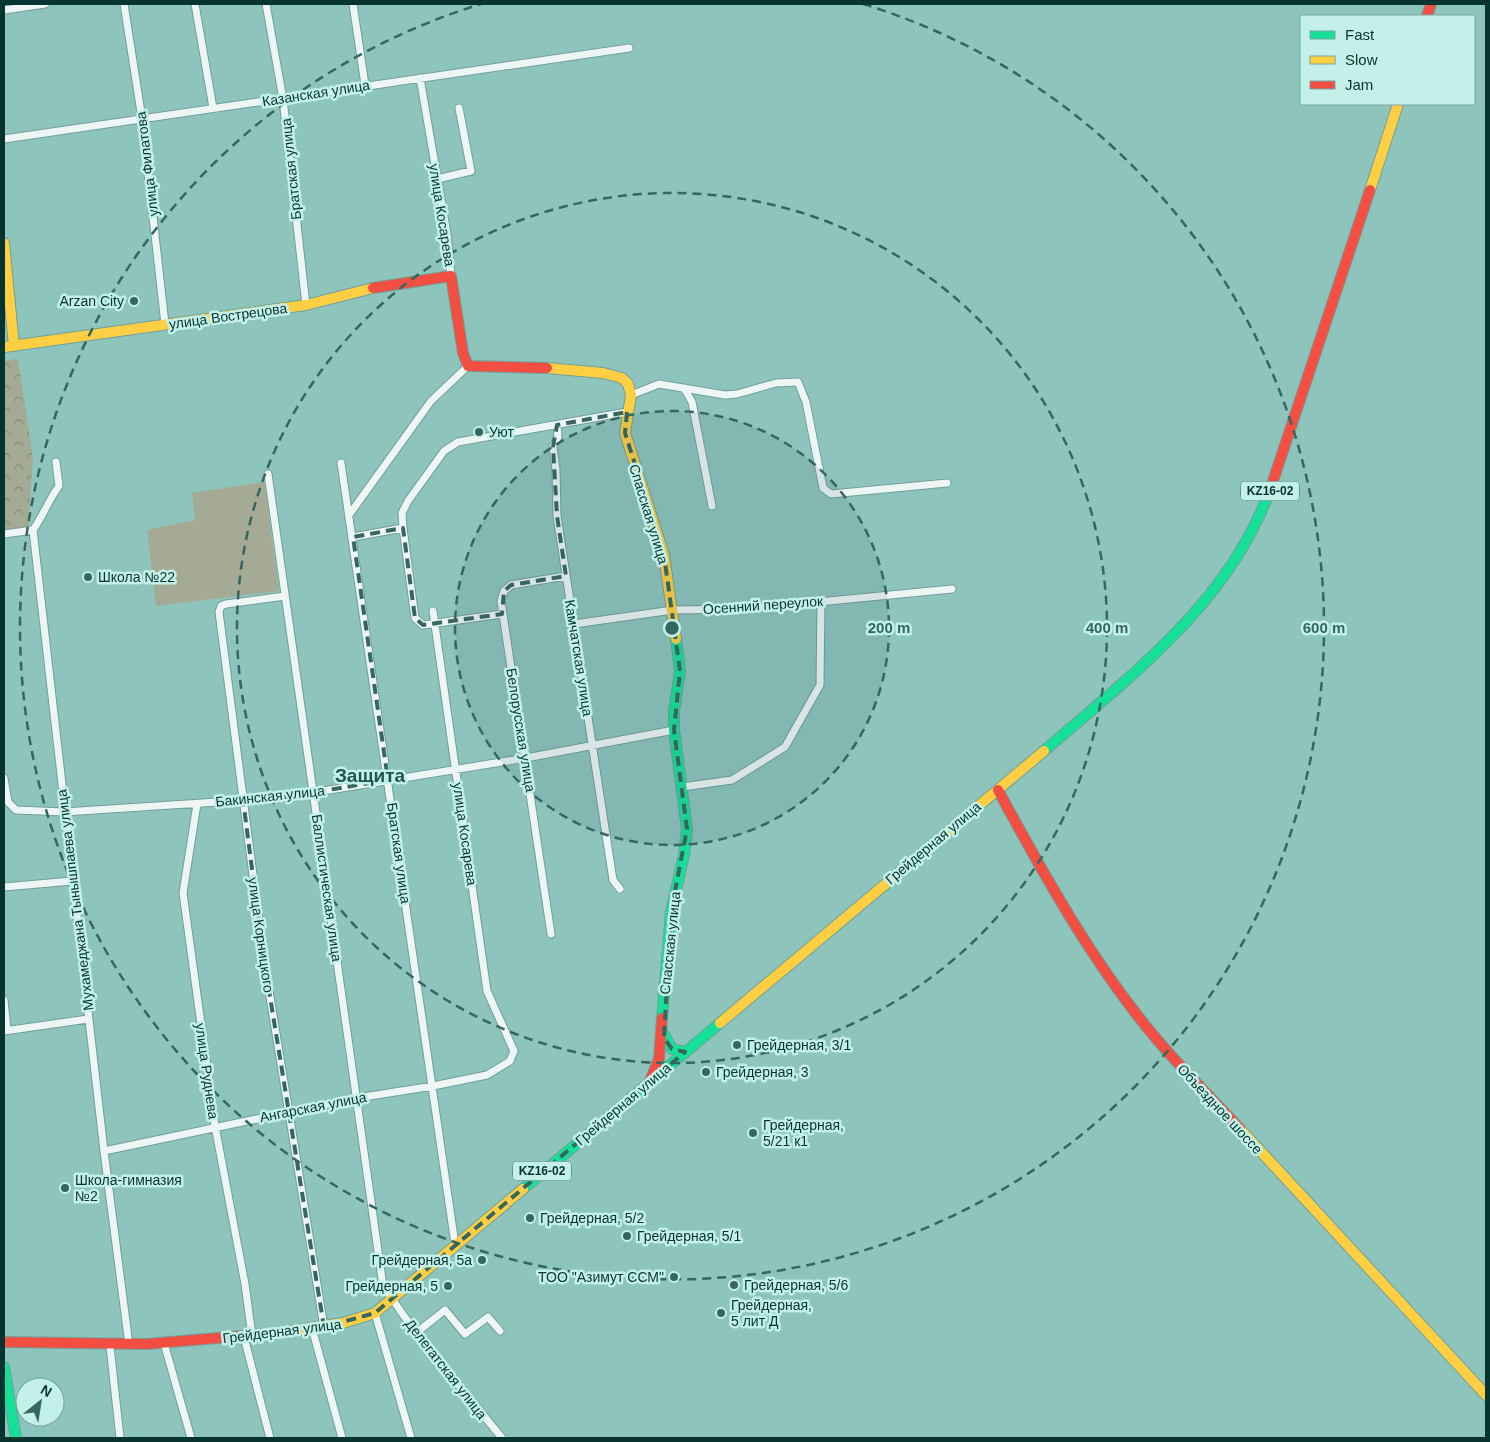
<svg xmlns="http://www.w3.org/2000/svg" width="1490" height="1442" viewBox="0 0 1490 1442" font-family="Arial,sans-serif">
<style>
.forest{fill:url(#forest-crowns)}
.pitch{fill:#a5aa94}
.lines{fill:none;stroke-linecap:round;stroke-linejoin:round}
.street-casing{stroke:#729f99;stroke-width:9}
.fast-casing{stroke:#729f99;stroke-width:12}
.slow-casing{stroke:#729f99;stroke-width:12}
.jam-casing{stroke:#729f99;stroke-width:12}
.street{stroke:#eef6f5;stroke-width:7}
.fast{stroke:#16e098;stroke-width:10}
.slow{stroke:#ffcf43;stroke-width:10}
.jam{stroke:#f24e42;stroke-width:10}
.marked{fill:none;stroke:#366660;stroke-width:4;stroke-dasharray:10 6;stroke-linejoin:round}
.ring{fill:none;stroke:#366660;stroke-width:2.5;stroke-dasharray:9 6}
.poi-dot{fill:#366660;stroke:#c3f1ea;stroke-width:2}
.labels{text-anchor:middle;stroke-width:5;stroke-linejoin:round;paint-order:stroke}
.shield{fill:#c3f1ea;stroke:#3f6d67;stroke-width:1}
.shield-label{font-size:12px;font-weight:bold;fill:#07342f}
.street-label{font-size:14px;fill:#07342f;stroke:#c3f1ea}
.poi-label{font-size:14px;fill:#07342f;stroke:#c3f1ea;text-anchor:start}
.district-label{font-size:19px;font-weight:bold;fill:#20554f;stroke:#c3f1ea}
.centre{fill:#366660;stroke:#c3f1ea;stroke-width:2.5}
.ring-label{font-size:15px;text-anchor:middle;font-weight:bold;fill:#366660;stroke:#c3f1ea;stroke-width:5;stroke-linejoin:round;paint-order:stroke}
</style>
<defs>
<pattern id="forest-crowns" width="20" height="18" patternUnits="userSpaceOnUse" patternTransform="scale(1.25)"><rect width="20" height="18" fill="#a5aa94"/><path d="M2 6a3 3 0 1 1 6 0M12 15a3 3 0 1 1 6 0" fill="none" stroke="#848b79"/></pattern>
</defs>
<rect width="100%" height="100%" fill="#8dc4bc"/>
<path class="forest" d="M18,359L33,458L28,528L4,531V361Z"/>
<path class="pitch" d="M264,482L279,591L156,606L147,530L195,520L192,493Z"/>
<g class="lines">
<defs>
<path id="street" d="M124,4L142,119L165,324
M195,4L213,108
M266,4L283,99L306,305
M353,4L365,85
M4,10L45,4
M420,78L447,234L451,276
M4,139L629,48
M437,179L471,171L459,108
M684,388L692,402L712,506
M631,395L659,384L725,395L737,394L776,383L798,382L806,402L823,488L831,494L947,483
M557,425L558,437L553,447L556,469L557,516L613,880L620,889
M56,462L59,486C48,501 43,516 33,530L104,1151L129,1345
M341,463L455,1244
M268,474L383,1286L416,1333L502,1438
M349,515L431,401L468,366
M403,528L415,618L423,625L502,614
M4,534L33,530
M353,537L403,528L402,513L408,501L444,451L458,442L627,412
M285,596L226,604L221,606L219,612L264,960L324,1327
M574,624L673,610L746,609L952,589
M4,778L8,802L16,810L64,812L280,798L526,758L674,730
M682,787L732,780L785,747L820,685L821,602
M197,804L183,893L215,1126L245,1284L252,1336
M4,887L72,881
M551,934L501,601L504,591L511,585L566,576
M4,1000L7,1030
M4,1031L88,1019
M104,1151L357,1098L433,1086L487,1075L510,1061L514,1051L487,991L433,611
M375,1313L411,1438
M312,1328L342,1438
M416,1333L445,1310L465,1334L488,1317L500,1331
M244,1337L270,1438
M164,1343L191,1438
M110,1346L120,1438"/>
<path id="fast" d="M1044,751C1134,673 1235,598 1273,481
M662,1018L671,912L684,855L687,829L674,730V711L680,671L676,639
M663,1033L672,1049L685,1052
M523,1189L720,1023
M4,1367L16,1438"/>
<path id="slow" d="M1370,190L1398,104
M4,243L14,346
M4,347L306,305L373,288
M547,368L603,373L622,378L628,384L631,395L625,433L664,555L676,639
M720,1023L1044,751
M1240,1129L1486,1395
M278,1333L343,1323L375,1313L523,1189"/>
<path id="jam" d="M1427,16L1431,4
M373,288L451,276L463,353L468,366L547,368
M1273,481L1370,190
M998,790C1044,875 1096,969 1160,1043C1185,1072 1213,1100 1240,1129
M649,1083L659,1059L662,1018
M4,1342L147,1344L278,1333"/>
</defs>
<use href="#street" class="street-casing"/>
<use href="#fast" class="fast-casing"/>
<use href="#slow" class="slow-casing"/>
<use href="#jam" class="jam-casing"/>
<use href="#street" class="street"/>
<use href="#fast" class="fast"/>
<use href="#slow" class="slow"/>
<use href="#jam" class="jam"/>
</g>
<path class="marked" d="M627,412L625,433L664,555L680,671L674,730L687,829L671,912L664,1038L672,1049L685,1052L375,1313L324,1327L264,960L243,800L280,798L388,780L353,537L403,528L415,618L423,625L502,614L504,591L511,585L566,576L557,516L553,447L557,425Z"/>
<circle cx="672" cy="628" r="217" fill="#366660" fill-opacity=".12"/>
<g class="ring">
<circle cx="672" cy="628" r="217"/>
<circle cx="672" cy="628" r="435"/>
<path d="M863 4A652 652 0 1 1 481 4"/>
</g>
<g class="poi-dot">
<circle cx="134" cy="301" r="5"/>
<circle cx="479" cy="432" r="5"/>
<circle cx="88" cy="577" r="5"/>
<circle cx="737" cy="1045" r="5"/>
<circle cx="706" cy="1072" r="5"/>
<circle cx="753" cy="1133" r="5"/>
<circle cx="65" cy="1188" r="5"/>
<circle cx="530" cy="1218" r="5"/>
<circle cx="627" cy="1236" r="5"/>
<circle cx="482" cy="1260" r="5"/>
<circle cx="674" cy="1277" r="5"/>
<circle cx="734" cy="1285" r="5"/>
<circle cx="448" cy="1286" r="5"/>
<circle cx="721" cy="1313" r="5"/>
</g>
<g class="labels">
<g class="shield">
<rect x="1241" y="481.5" width="58" height="19" rx="4"/>
<rect x="513" y="1161.5" width="58" height="19" rx="4"/>
</g>
<g class="shield-label">
<text x="1270" y="495">KZ16-02</text>
<text x="542" y="1175">KZ16-02</text>
</g>
<g class="street-label">
<text transform="translate(316 93) rotate(-9)" y="5">Казанская улица</text>
<text transform="translate(147 164) rotate(-97)" y="5">улица Филатова</text>
<text transform="translate(291 169) rotate(-96)" y="5">Братская улица</text>
<text transform="translate(442 215) rotate(81)" y="5">улица Косарева</text>
<text transform="translate(228 316) rotate(-8)" y="5">улица Вострецова</text>
<text transform="translate(649 514) rotate(73)" y="5">Спасская улица</text>
<text transform="translate(763 605) rotate(-4)" y="5">Осенний переулок</text>
<text transform="translate(579 658) rotate(81)" y="5">Камчатская улица</text>
<text transform="translate(521 730) rotate(81)" y="5">Белорусская улица</text>
<text transform="translate(270 796) rotate(-6)" y="5">Бакинская улица</text>
<text transform="translate(465 834) rotate(82)" y="5">улица Косарева</text>
<text transform="translate(933 843) rotate(-40)" y="5">Грейдерная улица</text>
<text transform="translate(399 853) rotate(82)" y="5">Братская улица</text>
<text transform="translate(327 888) rotate(82)" y="5">Баллистическая улица</text>
<text transform="translate(75 900) rotate(-97)" y="5">Мухамеджана Тынышпаева улица</text>
<text transform="translate(261 935) rotate(82)" y="5">улица Корницкого</text>
<text transform="translate(670 943) rotate(-84)" y="5">Спасская улица</text>
<text transform="translate(207 1071) rotate(82)" y="5">улица Руднева</text>
<text transform="translate(623 1104) rotate(-40)" y="5">Грейдерная улица</text>
<text transform="translate(313 1107) rotate(-11)" y="5">Ангарская улица</text>
<text transform="translate(1220 1109) rotate(47)" y="5">Объездное шоссе</text>
<text transform="translate(282 1331) rotate(-7)" y="5">Грейдерная улица</text>
<text transform="translate(446 1369) rotate(52)" y="5">Делегатская улица</text>
</g>
<g class="poi-label">
<text x="124" y="306" text-anchor="end">Arzan City</text>
<text x="489" y="437">Уют</text>
<text x="98" y="582">Школа №22</text>
<text x="747" y="1050">Грейдерная, 3/1</text>
<text x="716" y="1077">Грейдерная, 3</text>
<text x="763" y="1130">Грейдерная,<tspan x="763" dy="16">5/21 к1</tspan></text>
<text x="75" y="1185">Школа-гимназия<tspan x="75" dy="16">№2</tspan></text>
<text x="540" y="1223">Грейдерная, 5/2</text>
<text x="637" y="1241">Грейдерная, 5/1</text>
<text x="472" y="1265" text-anchor="end">Грейдерная, 5а</text>
<text x="664" y="1282" text-anchor="end">ТОО "Азимут ССМ"</text>
<text x="744" y="1290">Грейдерная, 5/6</text>
<text x="438" y="1291" text-anchor="end">Грейдерная, 5</text>
<text x="731" y="1310">Грейдерная,<tspan x="731" dy="16">5 лит Д</tspan></text>
</g>
<g class="district-label">
<text x="370" y="782">Защита</text>
</g>
</g>
<circle cx="672" cy="628" r="8" class="centre"/>
<g class="ring-label">
<text x="889" y="633">200 m</text>
<text x="1107" y="633">400 m</text>
<text x="1324" y="633">600 m</text>
</g>
<rect width="1490" height="1442" fill="none" stroke="#07342f" stroke-width="10"/>
<rect x="1300" y="15" width="175" height="90" fill="#c3f1ea" stroke="#78a59f"/>
<rect x="1310" y="31" width="25" height="8" fill="#16e098" stroke="#78a59f"/>
<text x="1345" y="40" font-size="15" fill="#07342f">Fast</text>
<rect x="1310" y="56" width="25" height="8" fill="#ffcf43" stroke="#78a59f"/>
<text x="1345" y="65" font-size="15" fill="#07342f">Slow</text>
<rect x="1310" y="81" width="25" height="8" fill="#f24e42" stroke="#78a59f"/>
<text x="1345" y="90" font-size="15" fill="#07342f">Jam</text>
<g transform="translate(40 1402) rotate(30)"><circle r="24" fill="#c3f1ea" stroke="#78a59f"/>
<path d="M0-4L9 19L0 12L-9 19Z" fill="#366660"/>
<text y="-8" font-size="14" font-weight="bold" text-anchor="middle" fill="#07342f">N</text>
</g>
</svg>
